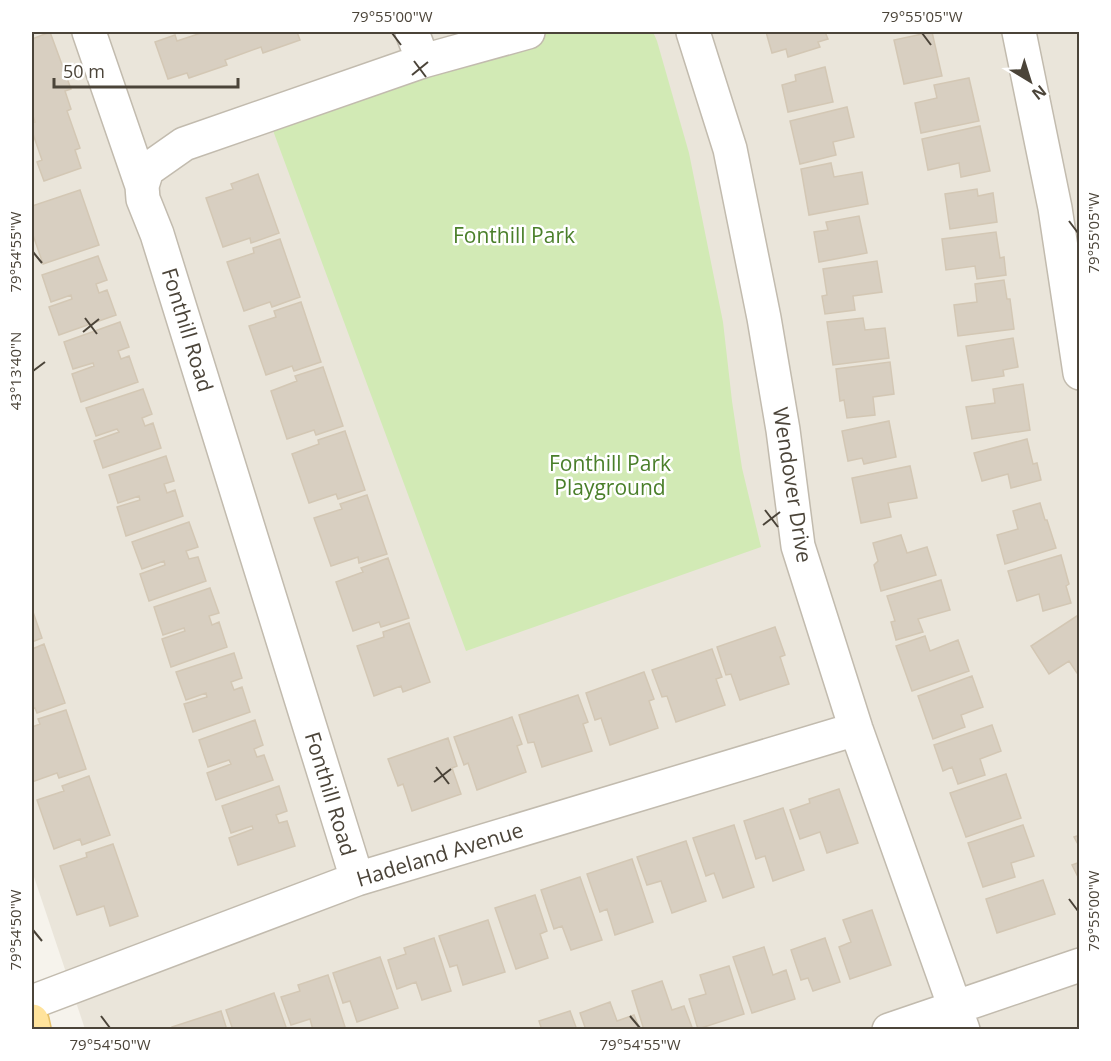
<svg xmlns="http://www.w3.org/2000/svg" width="1111" height="1061" viewBox="0 0 1111 1061" font-family="'Open Sans',sans-serif">
<style>
.residential{fill:#eae5da}
.green{fill:#d2eab5}
.building{fill:#d8cfc1;stroke:#d3c7b4;stroke-width:1.5}
.lines{fill:none;stroke-linecap:round;stroke-linejoin:round}
.minor-casing{stroke:#c2bbae;stroke-width:36}
.major-casing{stroke:#e6c16a;stroke-width:36}
.minor{stroke:#fff;stroke-width:33}
.major{stroke:#ffe39c;stroke-width:33}
.ticks{fill:none;stroke:#4b4439;stroke-width:2}
.labels{text-anchor:middle;stroke-width:5;stroke-linejoin:round;paint-order:stroke}
.park-label{font-size:21px;fill:#4a7f2a;stroke:#fff}
.street-label{font-size:21px;fill:#4b4439;stroke:#fff}
.neatline{fill:none;stroke:#4b4439;stroke-width:2}
.ticks-label{font-size:15px;text-anchor:middle;fill:#4b4439}
</style>
<rect width="100%" height="100%" fill="#f6f3ec"/>
<path class="residential" d="M32,32H1079V1029H85L32,871Z"/>
<path class="green" d="M533,32H653L657,41L689,153L723,322L732,401L742,468L761,547L466,651L268,117Z"/>
<path class="building" d="M50,32L71,89L65,91L71,109L67,111L80,148L75,150L81,168L44,181L37,162L42,160L32,131V123L35,122L32,113V101H33L32,96V39Z
M204,32H297L300,40L263,53L261,47L225,60L227,65L189,78L187,73L168,79L155,42L175,35L177,41Z
M766,32H825L828,39L818,42L820,47L788,57L786,49L772,53Z
M932,32L942,76L904,84L894,40Z
M825,67L833,102L788,112L782,85L796,81L795,75Z
M969,78L979,121L921,133L915,103L937,98L934,85Z
M847,107L854,137L833,142L836,155L800,164L790,121Z
M980,126L990,171L961,177L959,163L928,170L922,139Z
M831,163L834,177L862,172L868,204L809,215L801,169Z
M258,174L279,233L251,243L250,238L223,247L206,198L233,189L231,184Z
M977,189L978,196L993,193L997,222L950,229L945,194Z
M80,190L99,245L43,264L32,232V206Z
M859,216L867,253L819,262L814,232L828,230L826,222Z
M996,232L1000,258L1004,257L1006,275L977,279L975,266L946,270L942,239Z
M280,239L300,297L272,307L270,302L244,311L227,262L254,253L253,248Z
M98,256L107,280L96,284L99,293L107,290L116,315L59,335L49,307L72,299L71,295L51,302L42,275Z
M877,261L882,292L853,296L855,310L825,314L822,296L827,295L823,269Z
M1004,280L1007,299H1010L1014,329L958,336L954,305L977,302L975,284Z
M301,302L321,362L294,371L292,366L266,375L249,326L276,317L274,311Z
M863,318L865,330L885,328L889,358L833,365L827,322Z
M120,322L129,347L118,351L121,359L129,356L138,382L81,402L72,374L94,366L93,363L73,369L64,342Z
M1013,338L1018,367L1003,370L1004,376L972,381L966,346Z
M890,362L894,394L873,397L875,415L847,418L844,400L840,401L836,369Z
M323,367L343,426L316,435L314,430L287,439L271,391L297,381L295,376Z
M1023,384L1030,430L972,439L966,407L995,403L993,389Z
M143,389L152,414L142,418L145,426L153,423L161,448L103,468L94,441L119,432L117,429L96,436L86,408Z
M889,421L896,457L864,464L862,458L848,461L842,431Z
M345,431L365,490L338,499L336,494L309,503L292,454L319,444L318,440Z
M1027,439L1033,464L1037,463L1041,480L1011,488L1008,474L982,481L974,453Z
M166,456L174,481L164,484L167,493L175,490L183,516L126,536L117,507L140,500L139,496L118,503L109,475Z
M910,466L917,498L888,503L891,517L861,523L852,478Z
M367,495L387,554L359,563L358,557L331,566L314,518L342,509L340,504Z
M1040,503L1045,520H1047L1056,548L1005,564L997,535L1018,529L1013,511Z
M189,522L198,547L186,551L189,559L198,557L206,581L149,601L140,574L165,565L164,561L142,569L132,542Z
M901,535L907,553L927,547L936,575L881,591L874,565L878,561L873,543Z
M1061,555L1069,584L1066,586L1071,603L1043,611L1039,594L1017,601L1008,571Z
M388,558L409,618L381,627L379,622L353,631L336,582L363,572L361,568Z
M941,580L950,610L918,619L923,632L896,640L891,622L895,621L887,596Z
M210,588L219,613L209,616L212,625L219,622L227,647L171,667L162,639L185,631L184,628L163,635L154,607Z
M32,609L42,638L32,642Z
M1080,614V671L1077,673L1069,661L1049,674L1031,646Z
M409,623L430,682L403,692L401,686L374,696L357,646L384,637L383,632Z
M775,627L785,655L780,657L789,684L740,700L731,674L726,675L717,647Z
M925,636L930,651L958,640L969,671L912,691L896,646Z
M44,644L65,703L37,713L35,708L32,709V649Z
M712,649L722,677L716,679L725,705L676,722L667,696L662,697L652,670Z
M234,653L242,678L231,682L234,690L242,687L250,712L193,732L184,704L207,697L206,693L186,700L176,672Z
M644,672L654,699L649,701L658,728L610,745L601,718L595,720L586,693Z
M972,676L983,707L961,715L965,727L933,739L918,696Z
M578,695L588,722L583,724L592,751L542,767L534,742L528,743L519,715Z
M66,710L86,769L59,778L57,773L32,782V727L40,724L38,719Z
M512,717L522,744L517,746L526,772L477,790L468,763L464,765L454,737Z
M255,720L263,745L254,749L257,757L264,755L273,780L216,800L207,773L231,764L229,760L208,767L199,740Z
M992,725L1001,751L980,759L985,775L958,784L952,767L943,771L934,745Z
M448,738L457,766L452,768L461,794L412,811L403,784L398,786L388,759Z
M1006,774L1021,818L966,837L950,793Z
M89,776L110,835L82,845L80,839L54,849L37,800L64,791L62,786Z
M279,786L287,811L276,815L279,823L287,821L295,846L238,865L229,838L253,829L252,826L231,833L222,806Z
M839,789L858,843L827,853L820,832L800,839L790,810L810,803L809,799Z
M783,808L804,870L773,881L765,856L756,859L744,821Z
M734,825L754,887L723,898L714,873L706,876L693,838Z
M1023,825L1034,856L1011,863L1015,877L983,887L968,843Z
M1080,835V848L1074,837Z
M686,841L706,901L672,913L661,881L647,885L637,857Z
M113,844L138,916L110,926L104,906L77,915L60,866L87,857L86,853Z
M632,859L653,922L615,935L607,909L600,912L587,874Z
M1080,862V881L1072,865Z
M580,877L602,940L571,950L562,926L554,929L541,890Z
M1043,880L1055,914L997,933L986,899Z
M535,895L547,931L540,934L548,958L516,969L495,908Z
M872,910L891,965L850,979L839,947L851,942L843,920Z
M488,920L505,972L463,985L457,965L450,967L439,936Z
M434,938L451,991L422,1000L416,982L397,989L388,960L406,954L404,948Z
M825,938L840,982L813,991L808,978L801,980L791,950Z
M764,947L773,975L786,970L795,999L752,1013L733,957Z
M380,957L398,1008L357,1022L350,1001L343,1003L333,973Z
M729,966L744,1014L698,1029L689,999L706,994L700,975Z
M328,975L345,1027L336,1030H313L310,1019L291,1025L281,997L300,991L298,985Z
M662,981L672,1010L684,1006L693,1030H644L632,991Z
M274,993L287,1030H233L226,1010Z
M610,1002L617,1021L634,1015L640,1030H586L580,1013Z
M221,1011L227,1030H173L172,1027Z
M570,1011L577,1030H542L539,1021Z"/>
<g class="lines">
<defs>
<path id="minor" d="M89,32L142,186
M412,32L423,61
M693,32L730,149L764,318L783,430L798,546L856,729L963,1030
M1019,32L1055,208L1080,373
M357,879L157,234L143,199L142,186L147,170L184,144L423,61L528,32
M32,1002L357,879L856,729
M889,1030L1080,965"/>
<path id="major" d="M32,1021L34,1030"/>
</defs>
<use href="#minor" class="minor-casing"/>
<use href="#major" class="major-casing"/>
<use href="#minor" class="minor"/>
<use href="#major" class="major"/>
</g>
<path class="ticks" d="M392,33L401,45M922,33L931,45M414,61L426,77M412,75L428,62M1069,221L1078,233M33,252L42,263M85,318L97,334M83,332L99,319M33,371L45,362M765,510L778,527M763,525L780,512M436,767L449,784M434,782L451,769M1069,899L1078,911M33,930L42,941M101,1016L110,1028M630,1016L640,1028"/>
<g class="labels">
<g class="park-label">
<text x="514" y="243">Fonthill Park</text>
<text x="610" y="471">Fonthill Park<tspan x="610" dy="24">Playground</tspan></text>
</g>
<g class="street-label">
<text transform="translate(187 330) rotate(73)" y="7">Fonthill Road</text>
<text transform="translate(792 485) rotate(81)" y="7">Wendover Drive</text>
<text transform="translate(330 794) rotate(73)" y="7">Fonthill Road</text>
<text transform="translate(440 855) rotate(-17)" y="7">Hadeland Avenue</text>
</g>
</g>
<rect width="1111" height="1061" fill="none" stroke="#ffffff" stroke-width="66"/>
<g transform="translate(1030 81) rotate(142)" stroke="#ffffff" stroke-width="4.5" paint-order="stroke">
<path d="M0-4.5L10 22L0 15L-10 22Z" fill="#4b4439"/>
<text y="-9" font-size="16" font-weight="bold" text-anchor="middle" fill="#4b4439">N</text>
</g>
<path d="M54 78v9h184v-9" fill="none" stroke="#4b4439" stroke-width="3"/>
<text x="63" y="78" font-size="18" fill="#4b4439" stroke="#ffffff" stroke-width="4.5" paint-order="stroke">50 m</text>
<rect x="33" y="33" width="1045" height="995" class="neatline"/>
<g class="ticks-label">
<text x="392" y="22">79°55'00"W</text>
<text x="922" y="22">79°55'05"W</text>
<text transform="translate(1094 233) rotate(-90)" y="5">79°55'05"W</text>
<text transform="translate(16 252) rotate(-90)" y="5">79°54'55"W</text>
<text transform="translate(16 371) rotate(-90)" y="5">43°13'40"N</text>
<text transform="translate(1094 911) rotate(-90)" y="5">79°55'00"W</text>
<text transform="translate(16 930) rotate(-90)" y="5">79°54'50"W</text>
<text x="110" y="1050">79°54'50"W</text>
<text x="640" y="1050">79°54'55"W</text>
</g>
</svg>
